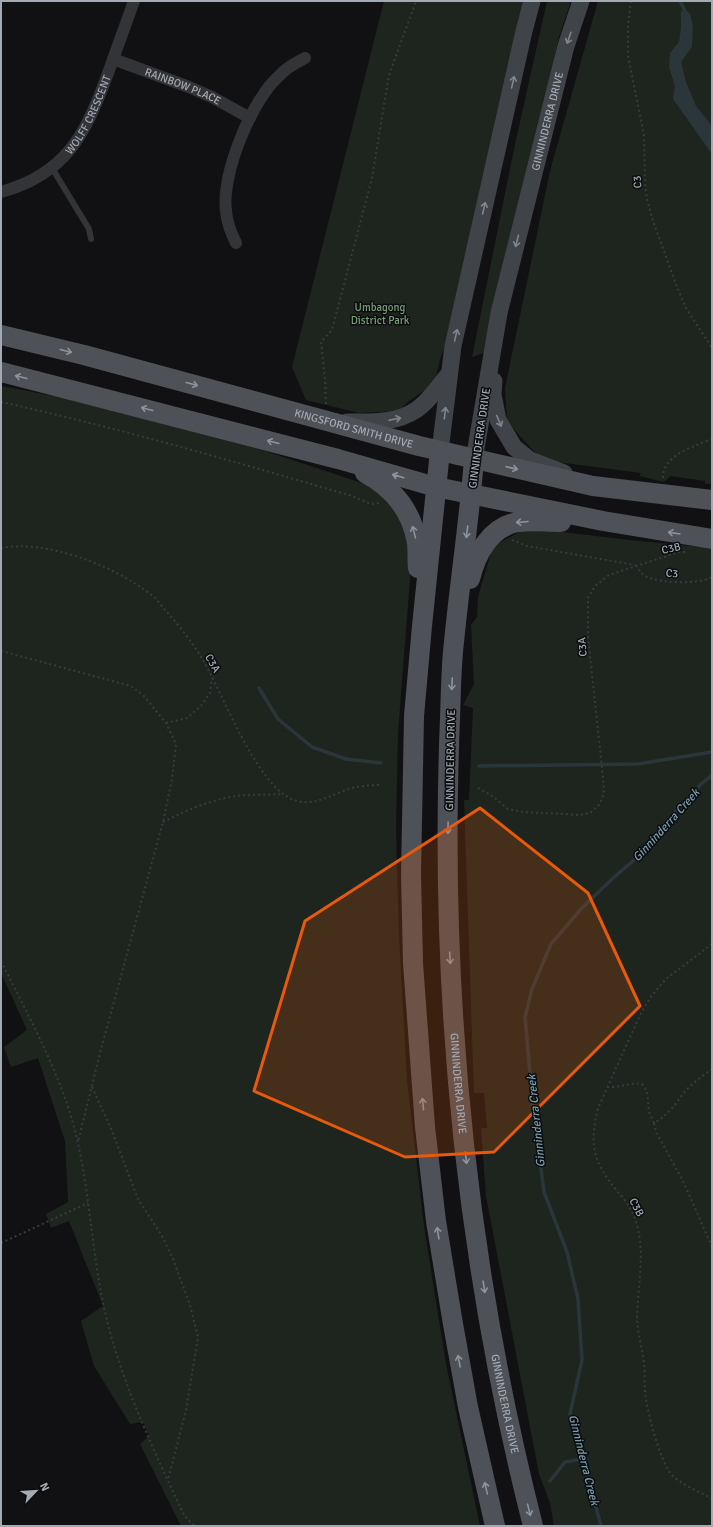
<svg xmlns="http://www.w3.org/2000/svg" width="713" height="1527" viewBox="0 0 713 1527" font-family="Signika,sans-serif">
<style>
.green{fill:#1e251e}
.water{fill:#2b363b}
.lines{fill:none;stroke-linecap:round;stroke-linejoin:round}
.stream{stroke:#2b363b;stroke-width:3.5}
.path{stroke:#383b3f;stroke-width:2;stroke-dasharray:2 3;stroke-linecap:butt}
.lane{stroke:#323438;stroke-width:6}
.street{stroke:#323438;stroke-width:12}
.secondary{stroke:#404348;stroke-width:17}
.primary{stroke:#4e5157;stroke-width:20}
.oneway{stroke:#80868e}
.oneway2{stroke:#8e949c}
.marked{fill:#e8590c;fill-opacity:0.2;stroke:#e8590c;stroke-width:3;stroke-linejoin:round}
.labels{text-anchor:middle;stroke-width:3;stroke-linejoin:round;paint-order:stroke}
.street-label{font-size:11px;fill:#a3aab3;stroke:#0c0d0e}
.park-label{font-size:11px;fill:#7c9e7a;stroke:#0c0d0e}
.water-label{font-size:12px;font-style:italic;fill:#799daf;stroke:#0c0d0e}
</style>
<rect width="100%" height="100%" fill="#111113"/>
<path class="green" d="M384,1H527L448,340L440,359L436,377L431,382L428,388L409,401L398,411L359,413L306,400L292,367Z
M547,1H571L559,37L534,152L484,353L472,357L514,149Z
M598,1H712V484H705V481L670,476L664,482L639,476L641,473L542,460L507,422L505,388L550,171Z
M1,386L70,399L265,451L371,486L401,508L412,553L398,733L396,830L399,936L407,1080L424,1226L446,1364L480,1526H181L140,1444L149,1436L143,1422L130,1424L94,1366L81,1321L103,1306L69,1221L51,1228L46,1214L68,1202L65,1141L38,1058L11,1067L4,1047L27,1030L1,973Z
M527,528L639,541L712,548V1526H554L550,1503L539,1474L486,1196L481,1128H487L484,1093H474L464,800H469L473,708L463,705L474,684L471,625L477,617L478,597L493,546Z"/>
<path class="water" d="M681,11L690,13L693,26L692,47L681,62L686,82L696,106L712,126V154L673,99L675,86L669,67L670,53L679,42L681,28Z"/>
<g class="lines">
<path class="stream" d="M680,1L687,15
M259,688L278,719L312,747L346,759L381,763
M479,766L638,764L712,752
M550,1481L565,1462L583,1459
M601,1526L583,1459L573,1431L570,1414L582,1360L578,1299L567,1252L544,1192L533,1107L525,1017L532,989L551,944L581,909L613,878L640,855L663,826L701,784L712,775"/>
<path class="path" d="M631,1L628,25V56L644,135L645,183L647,199L653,221L677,287L686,308L712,348
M1,402C119,428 236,462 352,496L371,504L380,503
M326,404L325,379L321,342L332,330L372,178L389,75L416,1
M663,478C662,455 695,446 712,439
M512,540L527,546L635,565
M1,548C29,543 60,550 87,560C110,568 133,581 153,596C158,600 162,607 167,612C180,627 193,643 203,660C224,695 256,786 294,800C313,807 328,796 346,790C357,786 369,785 381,785
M636,565C639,570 642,575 647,577C662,583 697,585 712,577
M1,651L131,686L144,696L166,723L176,744L172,779L163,822L100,1053L78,1142
M166,723L187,718L201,706L210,693L212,678
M478,788L491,795L508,809L522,812L580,815L590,813L600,804L604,793L603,777L588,637V598L595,586L609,575L679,552H688
M163,822C187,810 210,800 236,796C251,794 268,795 283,794
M712,944L666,979L652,995L641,1013L598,1108C589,1146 593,1161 617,1191C626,1201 634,1212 637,1225C645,1254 638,1286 637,1315C637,1332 642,1347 644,1363C645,1372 644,1382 645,1391C646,1408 660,1461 671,1474C681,1485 699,1491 712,1499
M1,961C26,1011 53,1060 70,1113C90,1178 90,1246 105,1312C121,1382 154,1451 184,1515L194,1526
M712,1069C702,1076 691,1084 683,1094C674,1106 667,1116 654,1123L656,1132L683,1181L712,1247
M92,1087L112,1131L138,1199L162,1236L173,1259L190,1305L198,1337L186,1410L168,1480
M607,1087C620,1088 630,1082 642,1084L647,1091L649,1112L654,1123
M1,1243L88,1203"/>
<path class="lane" d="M52,168L89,229L91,239"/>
<g class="street">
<path id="s1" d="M113,59L189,87L212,97L250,118"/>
<path id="s2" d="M1,192C66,174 85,135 107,76C116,51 125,26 134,1"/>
<path d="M236,243C231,233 227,223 226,211C221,174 252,99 280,75C287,67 296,63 305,58"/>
</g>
<g class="secondary">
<path d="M494,381L493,394L498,420L514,447L530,460L564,473"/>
<path d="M347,422C370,422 395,424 416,410C429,402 439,385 449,374"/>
<path d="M440,451L453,346L524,31L532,1"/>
<path id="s3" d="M474,460L499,313L566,46L581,1"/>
</g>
<g class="primary">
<path id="s4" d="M1,335L84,355L419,446L593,486L712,500"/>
<path d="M1,372L338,459L436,487L603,521L712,539"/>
<path d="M440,451L422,626L414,716L411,874L413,963L425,1127L436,1221L453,1324L468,1407L495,1526"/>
<path id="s5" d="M474,460C469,521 460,581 454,642C451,667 451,693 450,718C439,989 466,1263 533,1526"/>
<path d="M365,473C393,488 412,511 417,543C418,551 417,560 418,568"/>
<path d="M470,579C476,554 490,527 518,522C532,520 547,522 561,522"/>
</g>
</g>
<defs><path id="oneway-shaft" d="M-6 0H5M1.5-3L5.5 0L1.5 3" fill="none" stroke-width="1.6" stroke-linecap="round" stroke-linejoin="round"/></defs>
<g class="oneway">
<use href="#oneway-shaft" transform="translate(569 38) rotate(109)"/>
<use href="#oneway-shaft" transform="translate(513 82) rotate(-77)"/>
<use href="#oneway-shaft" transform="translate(484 208) rotate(-77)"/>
<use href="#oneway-shaft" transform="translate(517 241) rotate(104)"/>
<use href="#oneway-shaft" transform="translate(456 335) rotate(-77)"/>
<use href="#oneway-shaft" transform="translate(445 413) rotate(-83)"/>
<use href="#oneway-shaft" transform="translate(395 419) rotate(-12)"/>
<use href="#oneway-shaft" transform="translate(499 421) rotate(67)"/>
</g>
<g class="oneway2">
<use href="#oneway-shaft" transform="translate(66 351) rotate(14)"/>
<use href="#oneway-shaft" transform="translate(21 377) rotate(-166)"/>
<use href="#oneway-shaft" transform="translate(192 384) rotate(15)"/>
<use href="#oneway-shaft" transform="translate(147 409) rotate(-165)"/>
<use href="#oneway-shaft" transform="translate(273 442) rotate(-165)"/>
<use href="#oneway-shaft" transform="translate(512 468) rotate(13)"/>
<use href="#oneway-shaft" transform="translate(398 476) rotate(-164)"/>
<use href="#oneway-shaft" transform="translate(522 522) rotate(175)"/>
<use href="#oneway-shaft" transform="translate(414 532) rotate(-104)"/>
<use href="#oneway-shaft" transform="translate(467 532) rotate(97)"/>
<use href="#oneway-shaft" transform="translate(674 533) rotate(-171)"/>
<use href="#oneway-shaft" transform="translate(452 684) rotate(93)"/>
<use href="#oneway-shaft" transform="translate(448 828) rotate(91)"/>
<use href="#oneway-shaft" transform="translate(450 958) rotate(87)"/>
<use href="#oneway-shaft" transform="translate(423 1104) rotate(-95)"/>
<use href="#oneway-shaft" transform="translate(466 1158) rotate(83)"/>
<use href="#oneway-shaft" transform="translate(438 1233) rotate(-99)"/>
<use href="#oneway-shaft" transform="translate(484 1287) rotate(81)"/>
<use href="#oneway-shaft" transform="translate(459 1361) rotate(-101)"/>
<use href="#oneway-shaft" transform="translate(486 1488) rotate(-103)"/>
<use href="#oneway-shaft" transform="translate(529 1510) rotate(76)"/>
</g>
<path class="marked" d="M480,808L588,893L640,1006L494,1152L405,1157L254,1091L305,921Z"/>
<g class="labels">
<g class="street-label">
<text dy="4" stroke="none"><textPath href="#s1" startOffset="75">RAINBOW PLACE</textPath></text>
<text dy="4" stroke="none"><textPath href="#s2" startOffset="122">WOLFF CRESCENT</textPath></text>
<text dy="4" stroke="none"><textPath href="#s3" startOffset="347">GINNINDERRA DRIVE</textPath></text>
<text transform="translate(637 182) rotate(-95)" y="4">C3</text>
<text dy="4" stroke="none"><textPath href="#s4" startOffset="365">KINGSFORD SMITH DRIVE</textPath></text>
<text transform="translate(479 438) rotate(-82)" y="4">GINNINDERRA DRIVE</text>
<text transform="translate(671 548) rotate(-13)" y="4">C3B</text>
<text transform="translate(672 573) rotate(4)" y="4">C3</text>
<text transform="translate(582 647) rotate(-95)" y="4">C3A</text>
<text transform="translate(213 663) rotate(61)" y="4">C3A</text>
<text transform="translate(450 760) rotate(-89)" y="4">GINNINDERRA DRIVE</text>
<text dy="4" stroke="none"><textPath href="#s5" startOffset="625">GINNINDERRA DRIVE</textPath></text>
<text transform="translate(637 1207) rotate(62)" y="4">C3B</text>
<text dy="4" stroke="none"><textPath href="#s5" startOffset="949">GINNINDERRA DRIVE</textPath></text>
</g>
<g class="park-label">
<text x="380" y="311">Umbagong<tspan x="380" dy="13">District Park</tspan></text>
</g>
<g class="water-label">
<text transform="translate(666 825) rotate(-48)" y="4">Ginninderra Creek</text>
<text transform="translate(536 1121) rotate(-96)" y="4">Ginninderra Creek</text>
<text transform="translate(584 1460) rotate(76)" y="4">Ginninderra Creek</text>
</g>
</g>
<rect width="713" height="1527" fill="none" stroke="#a3aab3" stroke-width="4"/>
<g transform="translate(36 1491) rotate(65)" stroke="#0c0d0e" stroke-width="3" paint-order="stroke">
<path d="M0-3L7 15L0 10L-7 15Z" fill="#a3aab3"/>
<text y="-6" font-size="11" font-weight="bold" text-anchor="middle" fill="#a3aab3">N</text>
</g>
</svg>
